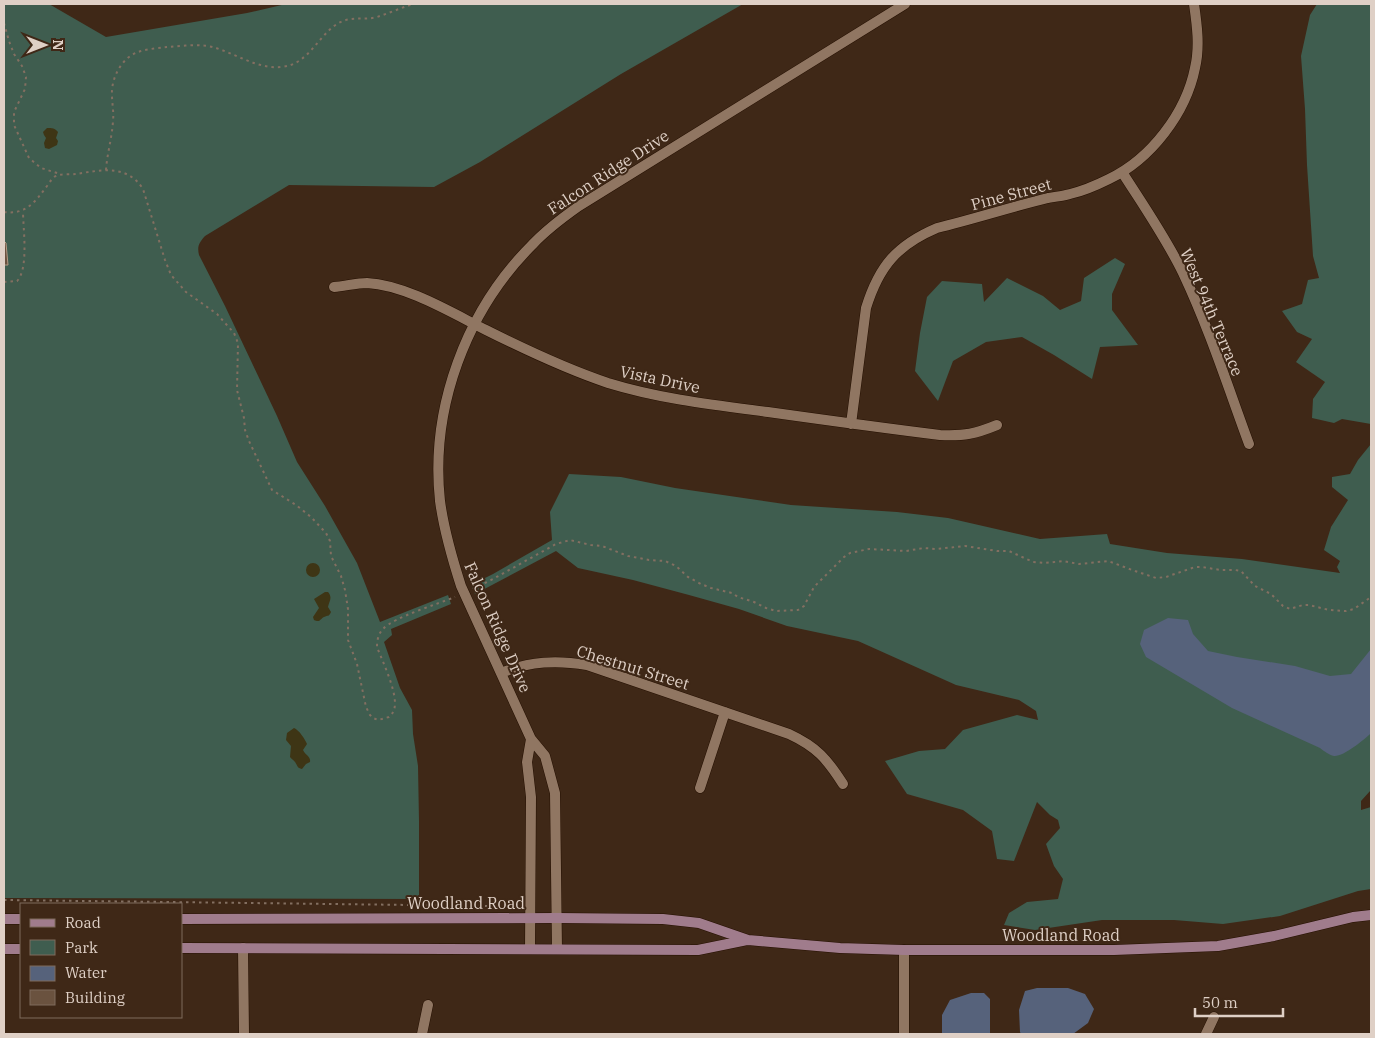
<svg xmlns="http://www.w3.org/2000/svg" width="1375" height="1038" viewBox="0 0 1375 1038" font-family="'IBM Plex Serif',serif">
<style>
.green{fill:#3f5d4f}
.sand{fill:#3e3515}
.water{fill:#56627b}
.building{fill:#6a523f;stroke:#b39883}
.lines{fill:none;stroke-linecap:round;stroke-linejoin:round}
.street-casing{stroke:#251002;stroke-width:11}
.secondary-casing{stroke:#251002;stroke-width:11}
.path{stroke:#836f61;stroke-width:2;stroke-dasharray:2.5 4;stroke-linecap:butt}
.street{stroke:#907662;stroke-width:10}
.secondary{stroke:#a07c8c;stroke-width:10}
.labels{text-anchor:middle;stroke-width:4;stroke-linejoin:round;paint-order:stroke}
.street-label{font-size:16px;fill:#dfd0c6;stroke:#3f2817}
</style>
<rect width="100%" height="100%" fill="#3f2817"/>
<path class="green" d="M4,4H49L106,37L247,13L286,4H743L621,74L480,162L434,187L289,185L205,236C199,243 197,246 199,255L225,306L277,416L297,462L325,506L357,563L380,622L448,595L451,604L391,629L392,635L384,642L400,688L412,710L413,734L418,766L419,821V899L4,898Z
M1317,4H1371V424L1342,419L1334,423L1312,418L1313,399L1325,382L1296,362L1312,339L1297,332L1282,311L1302,304L1308,280L1319,278L1313,256L1307,165L1305,109L1301,56L1310,15Z
M1115,258L1125,264L1112,294V310L1138,345L1100,347L1092,379L1054,355L1022,337L986,342L953,361L938,401L915,371L920,333L927,297L942,281L982,284L984,302L1007,278L1043,296L1060,310L1081,301L1084,278Z
M1371,444V790L1361,801V810L1371,807V889L1358,891L1280,916L1223,924L1174,920H1102L1035,930L1004,925L1009,913L1027,902L1058,899L1063,879L1054,866L1046,844L1060,828L1058,820L1050,815L1037,802L1014,861L997,859L992,831L963,810L907,794L885,761L919,751L945,749L963,730L1017,715L1038,720L1036,711L1019,700L956,685L858,641L787,626L739,609L689,595L633,580L578,568L556,551L475,594L471,585L493,574L552,540L550,512L569,474L621,477L675,488L791,505L897,512L948,518L1040,539L1107,534L1110,544L1167,553L1242,559L1340,573L1337,567L1340,561L1324,550L1331,527L1348,500L1332,487V477L1350,474L1358,460Z"/>
<path class="sand" d="M47,128C52,128 55,128 58,132L56,138L58,141L57,145L49,149L45,148L44,143L46,138L44,135L43,132Z
M306 570a7 7 0 1 1 14 0a7 7 0 1 1-14 0Z
M325,592H328C333,598 329,601 328,607L331,612C329,617 328,615 324,617C320,619 320,623 314,620L313,617L319,608L314,599Z
M294,728C299,730 305,739 307,744L303,750C305,755 311,756 310,762L306,764L302,769C297,768 298,766 295,762C294,760 291,759 290,757L291,746L286,740L287,733Z"/>
<path class="water" d="M1168,618L1188,620L1193,634L1208,651L1237,657L1295,666L1330,676L1351,674L1371,649V733C1364,740 1343,757 1334,756C1329,755 1324,751 1320,748L1232,708L1146,657L1140,644L1144,630Z
M1037,988H1068L1085,994L1094,1009L1088,1023L1073,1034H1021L1020,1032L1019,1010L1025,991Z
M971,993H984L990,999V1034H942V1015L950,1000Z"/>
<path class="building" d="M4,241L6,243L8,265H4Z"/>
<g class="lines">
<defs>
<path id="street" d="M1122,172C1143,205 1166,238 1183,273C1209,328 1228,387 1249,444
M334,287C345,286 357,283 367,283C406,285 452,313 486,330C526,350 566,369 608,383C660,399 714,405 768,412C825,420 883,428 940,435C965,436 975,434 997,425
M851,424L866,308C879,266 897,245 937,228C974,219 1011,207 1048,198C1055,197 1063,196 1070,194C1083,191 1097,185 1109,179C1151,159 1186,113 1195,68C1200,47 1197,25 1194,4
M501,673C530,661 557,660 587,665L789,734C817,747 827,759 843,784
M700,788L725,712
M243,948L244,1034
M530,949L531,797L527,762L531,739
M557,949L555,793L545,756L531,739L461,586C452,558 444,531 440,501C430,408 466,311 532,245C546,230 562,218 579,206L905,4
M904,950V1034
M422,1034L428,1005
M1206,1034L1214,1017"/>
<path id="secondary" d="M4,919H21
M181,919L557,918L663,919L699,923L748,940L840,948L904,950H1114L1218,946L1274,936L1353,917L1371,915
M181,948L698,950L747,940
M4,949H21"/>
</defs>
<use href="#street" class="street-casing"/>
<use href="#secondary" class="secondary-casing"/>
<path class="path" d="M4,23L9,41L14,54L22,66L26,77L25,89L14,112V125L29,158L41,168L60,174
M106,170C107,154 112,138 113,121C114,112 112,104 112,95C111,79 121,58 138,52C147,49 158,48 167,47C183,46 201,43 216,48C238,55 258,69 281,67C308,65 317,37 337,24C351,15 363,21 377,17C389,13 401,8 413,4
M4,212C26,215 35,202 47,186C49,183 51,180 54,177C60,173 69,175 76,174C101,170 127,164 143,189L165,260L171,275L186,292L217,314L234,333L238,343L237,390L244,418L245,430L249,441L272,490L296,505L311,517L326,533L330,541L331,556L341,576L345,590L348,609V640L357,664L366,707L370,715L373,718L378,720L389,717C391,715 393,713 394,710C399,695 383,663 377,647C377,641 378,634 383,629C394,617 438,604 455,597
M4,282L17,281C29,269 23,228 23,211
M473,589L493,579L556,544L570,540L591,545L602,546L628,556L649,560L665,561L676,566L688,577L701,584L711,588L732,593L738,597L754,602L766,608L776,611L798,610L804,606L814,587L844,557L850,553L869,549L906,551L924,548L936,549L965,546L997,551H1009L1033,562L1045,563L1063,561L1079,564L1108,561L1135,571L1156,578L1166,577L1195,567H1202L1221,570H1235L1241,571L1255,586L1271,594L1283,606L1290,609L1303,605H1309L1329,610L1346,611L1354,609L1371,597
M4,900L494,906"/>
<use href="#street" class="street"/>
<use href="#secondary" class="secondary"/>
</g>
<g class="labels">
<g class="street-label">
<text transform="translate(608 172) rotate(-33)" y="6">Falcon Ridge Drive</text>
<text transform="translate(1011 194) rotate(-15)" y="6">Pine Street</text>
<text transform="translate(1212 312) rotate(67)" y="6">West 94th Terrace</text>
<text transform="translate(660 379) rotate(12)" y="6">Vista Drive</text>
<text transform="translate(498 627) rotate(66)" y="6">Falcon Ridge Drive</text>
<text transform="translate(633 667) rotate(17)" y="6">Chestnut Street</text>
<text x="466" y="909">Woodland Road</text>
<text x="1061" y="941">Woodland Road</text>
</g>
</g>
<rect width="1375" height="1038" fill="none" stroke="#dfd0c6" stroke-width="10"/>
<rect x="20" y="903" width="162" height="115" fill="#3f2817" stroke="#7f6b5d"/>
<rect x="30" y="919" width="25" height="8" fill="#a07c8c" stroke="#7f6b5d"/>
<text x="65" y="928" font-size="15" fill="#dfd0c6">Road</text>
<rect x="30" y="940" width="25" height="15" fill="#3f5d4f" stroke="#7f6b5d"/>
<text x="65" y="953" font-size="15" fill="#dfd0c6">Park</text>
<rect x="30" y="966" width="25" height="15" fill="#56627b" stroke="#7f6b5d"/>
<text x="65" y="978" font-size="15" fill="#dfd0c6">Water</text>
<rect x="30" y="990" width="25" height="15" fill="#6a523f" stroke="#7f6b5d"/>
<text x="65" y="1003" font-size="15" fill="#dfd0c6">Building</text>
<g transform="translate(45 45) rotate(90)" stroke="#3f2817" stroke-width="4" paint-order="stroke">
<path d="M0-4L9 19L0 12L-9 19Z" fill="#dfd0c6"/>
<text y="-8" font-size="14" font-weight="bold" text-anchor="middle" fill="#dfd0c6">N</text>
</g>
<path d="M1195 1008v8h88v-8" fill="none" stroke="#dfd0c6" stroke-width="2.5"/>
<text x="1202" y="1008" font-size="15" fill="#dfd0c6" stroke="#3f2817" stroke-width="4" paint-order="stroke">50 m</text>
</svg>
